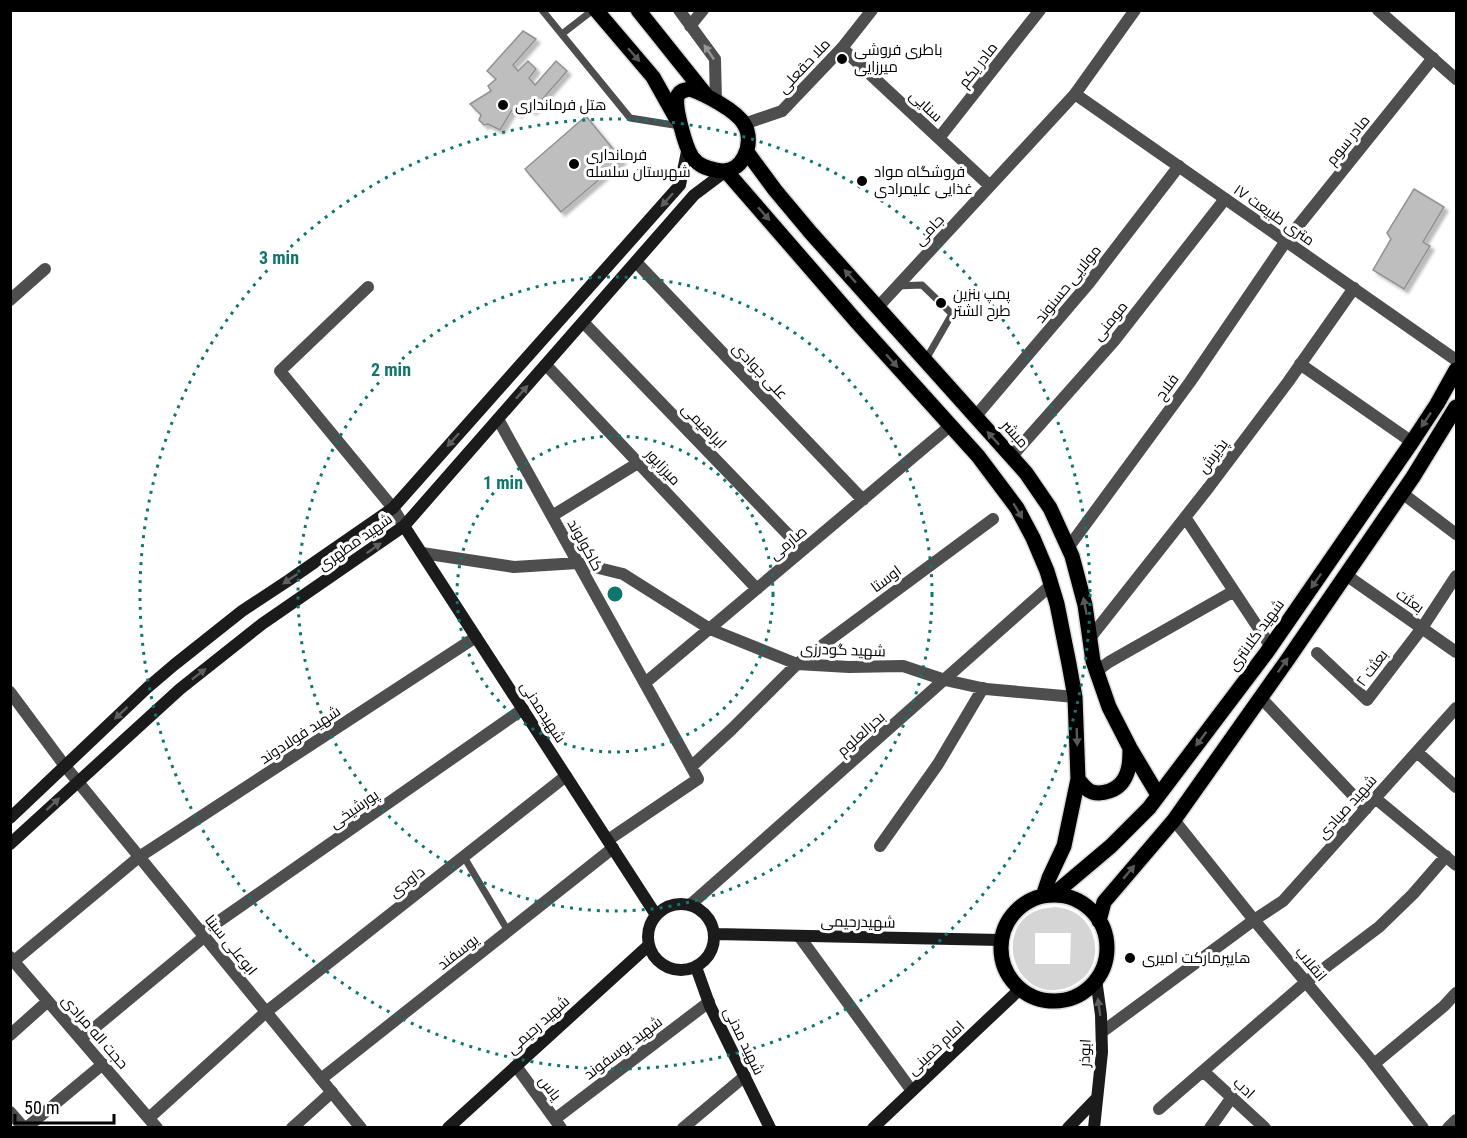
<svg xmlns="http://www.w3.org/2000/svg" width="1467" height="1138" viewBox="0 0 1467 1138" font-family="'Roboto Condensed',Cairo,sans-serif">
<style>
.green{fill:#d5d5d5;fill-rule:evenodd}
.building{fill:#bebebe;stroke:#929292;stroke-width:1.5;filter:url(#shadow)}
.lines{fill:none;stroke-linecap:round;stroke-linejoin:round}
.primary-casing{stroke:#dbdbdb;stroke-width:18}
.service{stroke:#4e4e4e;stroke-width:7}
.minor{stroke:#4e4e4e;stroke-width:12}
.tertiary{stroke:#4e4e4e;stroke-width:12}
.secondary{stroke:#1b1b1b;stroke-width:12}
.primary{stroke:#000;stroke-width:15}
.oneway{fill:#959595}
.oneway2{fill:#595959}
.oneway3{fill:#5f5f5f}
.ring{fill:none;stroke:#0f766e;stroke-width:3;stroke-dasharray:3 6}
.poi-dot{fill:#000;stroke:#fff;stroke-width:2}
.labels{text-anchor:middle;stroke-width:6;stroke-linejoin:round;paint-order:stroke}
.poi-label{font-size:15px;fill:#000;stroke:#fff;text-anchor:start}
.street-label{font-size:15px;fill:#000;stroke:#fff}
.centre{fill:#0f766e;stroke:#fff;stroke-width:3}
.ring-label{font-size:18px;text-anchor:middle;font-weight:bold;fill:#0f766e;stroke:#fff;stroke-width:6;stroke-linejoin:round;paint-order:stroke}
</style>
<defs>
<filter id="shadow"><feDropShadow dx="4" dy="4" stdDeviation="1.5" flood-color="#0004"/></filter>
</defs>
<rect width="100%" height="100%" fill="#fff"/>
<path class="green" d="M1055,907C1059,908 1065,908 1069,910C1090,918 1100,942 1093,963C1089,975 1078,984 1066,988C1014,1004 990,925 1041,909C1045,908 1051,908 1055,907ZM1071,933L1070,964H1035V933Z"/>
<path class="building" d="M523,31L536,39L513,65L518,71L528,61L536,69L529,78L535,85L556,61L567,71L532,111L525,103L518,114L512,110L500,130L488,124L484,125L479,120L481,115L470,104L491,91L488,86L496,79L487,71Z
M586,116L622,160L561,212L525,169Z
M1414,189L1444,207L1423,242L1430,246L1404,289L1373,270L1391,239L1387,233Z"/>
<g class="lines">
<defs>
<path id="primary" d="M596,10L653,77L676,118
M638,10L706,95
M690,89C704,94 736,110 744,124C756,143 742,177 716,170C706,168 699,166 692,157C686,148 673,105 678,95C681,90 685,90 690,89Z
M747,152L775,190L811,233L1026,473L1050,508L1072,556L1085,605L1093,661L1109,707L1130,748L1158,795
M726,171L857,322L978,456L1017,508L1033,538L1047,571L1057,604L1069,664L1075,697L1078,779L1064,846L1049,878L1043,896
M1078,779C1082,784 1086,790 1092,792C1103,795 1117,790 1123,781C1130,771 1130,759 1130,748
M1053,895L1111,846L1149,808L1267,652L1412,442L1437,404L1456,370
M1001 948a53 53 0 1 1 106 0a53 53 0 1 1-106 0Z
M1099,921L1104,902L1174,820L1288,659L1413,477L1456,407"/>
</defs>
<use href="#primary" class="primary-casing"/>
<path class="service" d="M542,10L630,118L680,126
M562,34L593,10
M897,286L922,285L952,314L925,361
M464,857L508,931"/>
<path class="minor" d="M842,48L990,186
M939,138L1040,10
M636,262L863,500
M368,287L280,371L393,508
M10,300L45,269
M878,307L1075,94L1135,10
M583,322L803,550
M1300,364L1412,442
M546,365L757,589
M975,417L1089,283L1179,166
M498,419L698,779L608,840
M1011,457L1114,341L1225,199
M1402,493L1456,534
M552,516L638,463
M1185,517L1271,647
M1068,548L1190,382L1286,241L1433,58
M422,553L514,567L578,563L623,574L710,629L797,664L849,667L903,666L945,680L986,689L1075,697
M1090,638L1209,487L1288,382L1354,288
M1317,653L1367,700L1422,628L1456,576
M1097,671L1109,662L1234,591
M645,683L950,426
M10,692L65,766
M1261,698L1366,809
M1417,752L1456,787
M691,767L732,729L797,664L993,519
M1375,798L1456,865
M880,846L938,764L983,688
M202,933L523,709
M799,936L912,1091
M10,957L157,1128
M14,961L139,857L476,637
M1102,1032L1254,920L1283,901L1456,708
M10,1035L48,1001
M81,1039L204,937
M1374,1064L1444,1006L1456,993
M516,1066L561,1128
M1203,1071L1265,1128
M321,1079L613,848
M1159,1109L1306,982L1379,927L1413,894L1446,856
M10,1112L24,1128
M149,1118L266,1012L566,776
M555,1119L709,1002
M26,1128L103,1064
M292,1128L332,1092
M683,1128L745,1076
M1210,1128L1232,1097
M1448,1128L1456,1120"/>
<path class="tertiary" d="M679,10L715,59L716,102
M1378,10L1456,79
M690,26L703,10
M1075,94L1456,360
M744,124L782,111L842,48L872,10
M393,508L404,526
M1346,575L1456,652
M65,766L361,1128
M1174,820L1254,920L1371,1060L1423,1128
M690,905L1051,585"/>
<path class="secondary" d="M404,526L656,915
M10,818L147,688L174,665L242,611L289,580L393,508L680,185L688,147
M10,844L180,689L262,624L404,526L694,195L726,171
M648 937a33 33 0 1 1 66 0a33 33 0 1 1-66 0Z
M714,934L1001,940
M696,967L710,1006L770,1128
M448,1128L649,945
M873,1128L1020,989
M1068,1128L1096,1099
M1094,1128L1102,1052L1101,1015L1096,979"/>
<use href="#primary" class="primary"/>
</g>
<defs><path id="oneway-solid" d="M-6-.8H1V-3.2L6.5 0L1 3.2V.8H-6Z" transform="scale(1.5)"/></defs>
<use class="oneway" href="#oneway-solid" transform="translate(709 52) rotate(-124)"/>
<g class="oneway2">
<use href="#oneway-solid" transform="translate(634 55) rotate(49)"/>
<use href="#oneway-solid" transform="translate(764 214) rotate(49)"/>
<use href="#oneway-solid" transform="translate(850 276) rotate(-132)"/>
<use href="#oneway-solid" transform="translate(892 361) rotate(48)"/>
<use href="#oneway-solid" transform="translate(1426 420) rotate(124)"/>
<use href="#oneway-solid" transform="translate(993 438) rotate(-132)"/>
<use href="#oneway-solid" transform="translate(1018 511) rotate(59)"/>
<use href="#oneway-solid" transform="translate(1316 581) rotate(125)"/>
<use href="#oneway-solid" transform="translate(1085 606) rotate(-101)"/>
<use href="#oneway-solid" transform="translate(1283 665) rotate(-55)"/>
<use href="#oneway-solid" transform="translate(1077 737) rotate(88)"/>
<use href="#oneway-solid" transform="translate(1201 739) rotate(127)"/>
<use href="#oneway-solid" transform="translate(1129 872) rotate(-50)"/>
</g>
<g class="oneway3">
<use href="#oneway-solid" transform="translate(667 200) rotate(132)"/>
<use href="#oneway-solid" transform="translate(522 392) rotate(-48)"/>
<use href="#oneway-solid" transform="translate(453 440) rotate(132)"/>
<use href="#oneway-solid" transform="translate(374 548) rotate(-35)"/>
<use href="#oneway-solid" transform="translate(290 579) rotate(146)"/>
<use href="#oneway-solid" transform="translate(199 674) rotate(-38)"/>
<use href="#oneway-solid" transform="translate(121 713) rotate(137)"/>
<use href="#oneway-solid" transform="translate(53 804) rotate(-43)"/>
<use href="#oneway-solid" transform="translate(1099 1007) rotate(-98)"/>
</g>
<g class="ring">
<circle cx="615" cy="594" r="158"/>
<circle cx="615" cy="594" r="317"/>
<circle cx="615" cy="594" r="475"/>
</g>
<g class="poi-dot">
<circle cx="842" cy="59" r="6"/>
<circle cx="503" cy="105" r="6"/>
<circle cx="574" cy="164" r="6"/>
<circle cx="862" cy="181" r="6"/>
<circle cx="941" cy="303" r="6"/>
<circle cx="1130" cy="958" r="6"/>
</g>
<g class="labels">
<g class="poi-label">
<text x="854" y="55">باطری فروشی<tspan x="854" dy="17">میرزایی</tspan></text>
<text x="515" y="110">هتل فرمانداری</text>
<text x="586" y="160">فرمانداری<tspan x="586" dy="17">شهرستان سلسله</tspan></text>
<text x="874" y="177">فروشگاه مواد<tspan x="874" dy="17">غذایی علیمرادی</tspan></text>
<text x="953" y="299">پمپ بنزین<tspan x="953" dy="17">طرح الشتر</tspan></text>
<text x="1142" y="963">هایپرمارکت امیری</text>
</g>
<g class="street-label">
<text transform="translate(978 65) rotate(-52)" y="5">مادر یکم</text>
<text transform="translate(804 66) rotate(-47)" y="5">ملا حقعلی</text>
<text transform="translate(926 106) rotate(43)" y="5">سنایی</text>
<text transform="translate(1348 140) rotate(-51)" y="5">مادر سوم</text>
<text transform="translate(1274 215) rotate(35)" y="5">۱۷ متری طبیعت</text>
<text transform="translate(929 230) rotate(-47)" y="5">جامی</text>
<text transform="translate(1068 284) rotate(-51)" y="5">مولایی حسنوند</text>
<text transform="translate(1110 321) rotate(-51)" y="5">مومنی</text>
<text transform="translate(760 371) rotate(46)" y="5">علی جوادی</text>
<text transform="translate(1167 387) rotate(-54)" y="5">فلاح</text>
<text transform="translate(704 426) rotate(46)" y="5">ابراهیمی</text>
<text transform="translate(1015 434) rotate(48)" y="5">مبشر</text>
<text transform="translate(1213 456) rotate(-53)" y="5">پذیرش</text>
<text transform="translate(663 467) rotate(47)" y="5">میرزاپور</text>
<text transform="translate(355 542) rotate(-35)" y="5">شهید مطهری</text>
<text transform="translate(788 543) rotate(-40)" y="5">صارمی</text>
<text transform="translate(585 545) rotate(61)" y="5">کاکولوند</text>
<text transform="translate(886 579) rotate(-37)" y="5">اوستا</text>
<text transform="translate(1410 601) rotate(35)" y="5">بعثت</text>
<text transform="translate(1256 635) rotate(-54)" y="5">شهید کلانتری</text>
<text transform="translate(843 650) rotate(2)" y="5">شهید گودرزی</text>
<text transform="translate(1372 668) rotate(-53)" y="5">بعثت ۲</text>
<text transform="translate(543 712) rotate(57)" y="5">شهیدمدنی</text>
<text transform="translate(861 734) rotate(-42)" y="5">بحرالعلوم</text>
<text transform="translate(300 735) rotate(-33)" y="5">شهید فولادوند</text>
<text transform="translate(1347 807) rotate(-48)" y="5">شهید صیادی</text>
<text transform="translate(354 809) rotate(-35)" y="5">پورشیخی</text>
<text transform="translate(407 882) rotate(-38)" y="5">داودی</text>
<text transform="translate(858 922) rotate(1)" y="5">شهیدرحیمی</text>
<text transform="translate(231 945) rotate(51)" y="5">ابوعلی سینا</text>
<text transform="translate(458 952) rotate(-38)" y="5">یوسفند</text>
<text transform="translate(1311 964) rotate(50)" y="5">انقلاب</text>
<text transform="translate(538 1025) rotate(-42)" y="5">شهید رحیمی</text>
<text transform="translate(95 1032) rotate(49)" y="5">حجت اله مرادی</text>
<text transform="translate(744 1041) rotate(64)" y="5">شهید مدنی</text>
<text transform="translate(623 1048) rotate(-37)" y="5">شهید یوسفوند</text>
<text transform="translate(936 1048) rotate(-43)" y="5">امام خمینی</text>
<text transform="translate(1085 1053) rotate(-87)" y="5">ابوذر</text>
<text transform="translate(550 1088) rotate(53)" y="5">یاس</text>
<text transform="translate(1244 1088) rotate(43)" y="5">ادب</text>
</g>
</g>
<circle cx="615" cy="594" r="9" class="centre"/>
<g class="ring-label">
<text x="279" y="264">3 min</text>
<text x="391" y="376">2 min</text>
<text x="503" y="489">1 min</text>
</g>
<rect width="1467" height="1138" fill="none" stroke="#000000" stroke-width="24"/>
<path d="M15 1114v9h99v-9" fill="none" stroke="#000000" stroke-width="3"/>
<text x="24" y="1114" font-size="18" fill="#000000" stroke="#ffffff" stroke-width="4.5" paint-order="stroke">50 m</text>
</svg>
